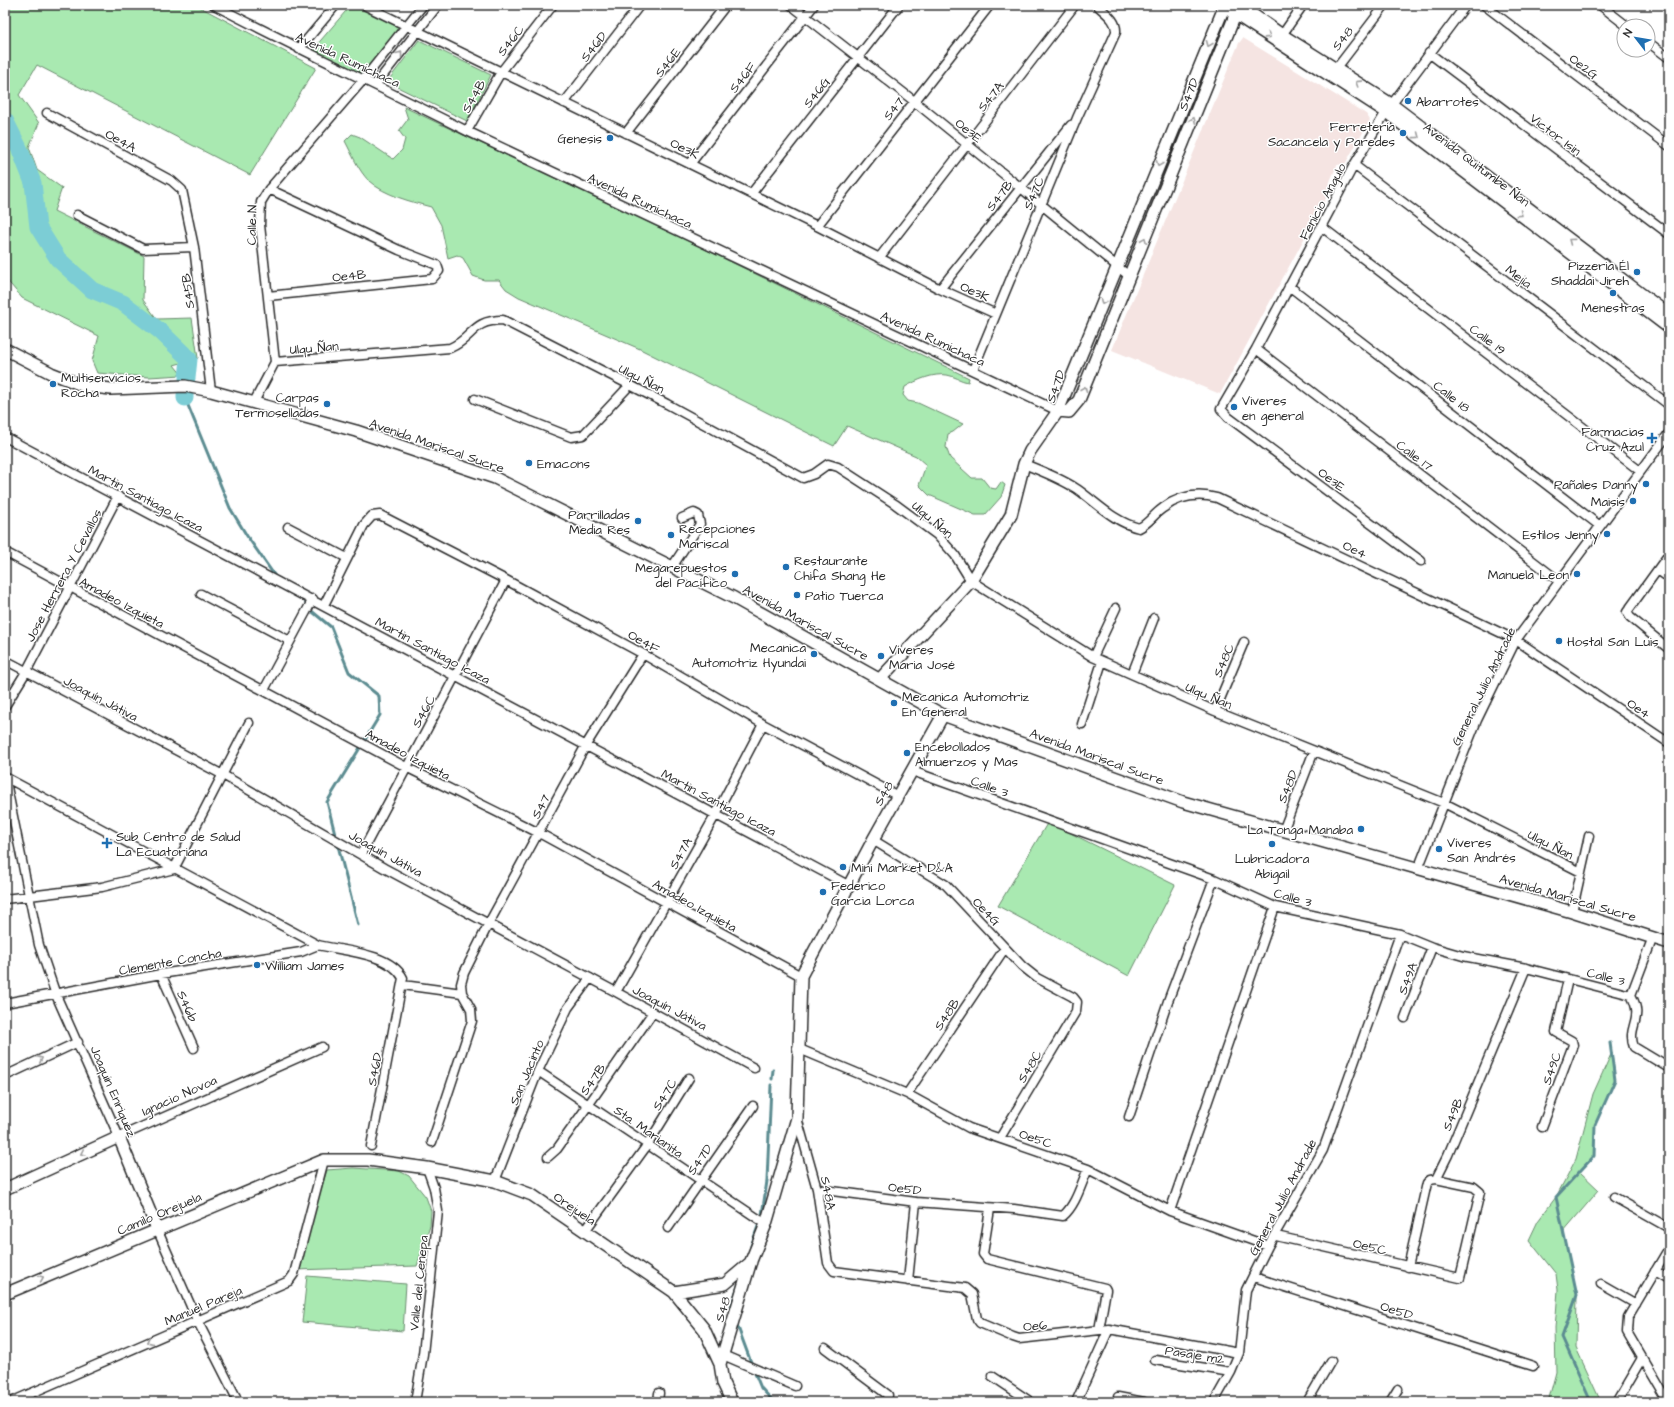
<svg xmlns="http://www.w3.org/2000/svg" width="1674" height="1407" viewBox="0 0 1674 1407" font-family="'Architects Daughter',sans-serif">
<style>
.built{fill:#f5e4e2}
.green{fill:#a9e9b1;stroke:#6a8a6e}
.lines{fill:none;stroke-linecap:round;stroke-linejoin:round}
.stream{stroke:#5c8c91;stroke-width:3}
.river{stroke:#7ccdd5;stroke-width:17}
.street-casing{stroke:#2b2b2b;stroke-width:11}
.secondary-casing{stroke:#2b2b2b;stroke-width:14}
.street{stroke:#fff;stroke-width:8}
.secondary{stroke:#fff;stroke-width:11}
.oneway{stroke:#a0a0a0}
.poi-dot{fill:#1f6fb2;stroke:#fff;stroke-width:1.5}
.labels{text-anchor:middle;stroke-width:3;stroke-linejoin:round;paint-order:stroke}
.street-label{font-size:13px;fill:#2b2b2b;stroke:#fff}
.poi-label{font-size:13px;fill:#2b2b2b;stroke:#fff;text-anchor:start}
</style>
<rect width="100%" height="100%" fill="#fff"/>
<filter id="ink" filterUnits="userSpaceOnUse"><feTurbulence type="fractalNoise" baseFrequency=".025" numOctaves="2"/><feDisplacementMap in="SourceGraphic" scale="8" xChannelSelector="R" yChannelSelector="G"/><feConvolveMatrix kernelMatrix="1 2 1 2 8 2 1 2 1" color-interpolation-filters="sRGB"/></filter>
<g filter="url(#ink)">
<path class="built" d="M1243,38L1366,114L1370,120L1345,164L1337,165L1328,186L1331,189L1220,394L1112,350L1239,43Z"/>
<path class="green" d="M5,5H196L316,68L250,175L37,65L19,95L39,123L29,147L37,170L62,188L54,211L144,256L143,300L157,319L192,318L198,358L174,365L182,375L149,377L97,373L92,361L99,336L22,298L5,278Z
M351,5H364L407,26L364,79L309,54Z
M419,40L491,75L467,121L387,82Z
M404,107L686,240L969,378L968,382C961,381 954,376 947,375C933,373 917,380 905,387L903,395L908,401L918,403L963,424L953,432L948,434L946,447L950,458L972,478H982L990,488L996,489L1001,482L1005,485L1001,497L985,515H975L929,495L919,485L926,465L916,456L847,426L834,446L640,349L519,297L506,289L499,280H484L473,276L463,258L457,255L448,258L441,225L431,207C412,202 384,195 369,181C358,170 352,154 345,141L352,134L360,137L393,159L402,150L405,139L399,131L408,119Z
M1048,822L1175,885L1129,976L998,906Z
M1612,1052L1615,1080L1595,1125L1594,1156L1580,1172L1599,1190L1563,1232L1577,1295L1576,1348L1601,1402H1548L1556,1372L1555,1328L1558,1290L1556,1274L1529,1240L1538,1221L1556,1197L1576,1159L1593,1094Z
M353,1168L399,1171L409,1176L426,1197L431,1211L430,1226L417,1266L296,1270L327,1170Z
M307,1276L406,1284L403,1331L302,1322Z"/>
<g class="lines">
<path class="stream" d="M185,398L230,508L247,536L277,579
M304,598L308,608L331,627L349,672L379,696L380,715L327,802L358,925
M772,1079L773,1070
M751,1246L762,1215L767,1181L771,1085
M732,1311L731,1307L738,1286
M736,1322L752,1365
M754,1371L761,1388L774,1402
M1591,1402L1562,1337L1577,1295L1556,1197L1594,1156L1595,1125L1615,1080L1610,1043"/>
<path class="river" d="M5,120L20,150L33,183L38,227L58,259L92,290L123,303L160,331L189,359L187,378
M185,398V395"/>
<defs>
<path id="street" d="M214,5C298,49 383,88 467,131L1058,411
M364,5L817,226L940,289L996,314
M791,5L914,101L1129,276
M1484,5L1669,146
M1600,5L1627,26
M1282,35L1303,5
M1648,42L1669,58
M299,49L336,5
M1429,53L1669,234
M1336,69L1385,5
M376,84L438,5
M564,103L640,5
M47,113L172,181L182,190L194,247L211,391
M467,131L501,72L553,5
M626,133L726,5
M690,164L814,5
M1354,165L1669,405
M751,194L899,5
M77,215L143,249L194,247
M817,226L990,5
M1322,227L1640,471
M879,258L1075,5
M1289,286L1600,526
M940,289L1071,125
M268,296L432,279L439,271L437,265L399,250L269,189
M1256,349L1559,581
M275,362L450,348C474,338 471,320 503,320L667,404L803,478L814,474L828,464L838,467L895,504L937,535L955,555L971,581L1093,657L1215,711L1444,803L1581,872
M973,370L1077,118L1116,32C1117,20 1105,13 1097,5
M475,399L571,437L583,435L630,385
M254,402L275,362L260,225L261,202L269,189L364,79L423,5
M5,437L848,885
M1024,464C1042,471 1060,478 1077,489C1097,503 1114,522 1139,528C1149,523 1154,514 1163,508C1179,496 1198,493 1217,498L1516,640L1669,743
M288,527L347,558
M5,552L406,767L539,833L801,976
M1669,554L1627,612L1630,617L1669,649
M1421,561L1228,417L1221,409L1256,349L1354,165L1386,112L1466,5
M672,567L700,524L698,515L694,513L682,518
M1658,570L1669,578
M201,594L290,641
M324,605L364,525L372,516L380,515L506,580L643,654L763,724L898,796
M1093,657L1116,608
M5,660L223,775L384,868L616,992L754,1068
M1132,674L1154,618
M264,690L313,599
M5,706L26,672L118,496
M1215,711L1244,642
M1082,724L1102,662
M912,771L1214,879L1275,907L1400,934L1432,947L1463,956L1526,968L1631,995C1645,1020 1626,1026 1634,1047L1669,1068
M5,777L318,945L301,952L161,974L5,1003
M5,777L39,945L56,995L119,1137L322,1047
M1283,831L1314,751
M873,840L946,885L1022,966L1037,978L1073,997L1077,1002L1076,1011L1000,1138
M361,854L506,580
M1418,869L1477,720L1516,640L1669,433
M5,899L102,887L174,869L249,723
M1572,912L1589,836
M318,945C343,951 390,953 403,978L371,1146
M161,974L194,1048
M403,985L462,993
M616,992L716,814L763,724
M1631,995L1653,937
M1405,1018L1432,947
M797,1048L907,1094L969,1128L1088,1169L1170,1211L1268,1246
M538,1071L766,1224
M5,1076L78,1042
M907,1094L1005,948
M1129,1117L1168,1001L1214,879
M797,1118L817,1189L828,1263L834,1271L965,1288L972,1294L977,1319L980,1323L1013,1337L1019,1339L1109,1329L1239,1353
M1542,1127L1573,1045L1572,1041L1556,1032L1568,979
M432,1142L472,1021L471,1009L462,993L461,984L464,973L489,923L586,745L643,654
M548,1157L557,1149L589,1104L653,1012
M495,1181L538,1071L568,1008L590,978
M817,1189L916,1202L1014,1209L1063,1216C1076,1205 1081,1184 1088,1169
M1614,1197L1669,1228
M990,1209L983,1254L987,1259L1105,1288L1106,1290L1099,1330
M1170,1211L1275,907
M668,1228L753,1106
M157,1229L197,1320L236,1397L237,1402
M585,1231L648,1144L689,1078
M1276,1236L1460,1278L1480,1192L1474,1187L1436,1179
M1408,1267L1427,1183L1430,1180L1436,1179L1448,1155L1526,968
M1655,1271L1669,1279
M1254,1277L1533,1366
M908,1281L916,1202
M1601,1284L1636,1304
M825,1348L888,1395L887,1402
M723,1355L795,1386
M1155,1360L1231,1372
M992,1376L1031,1402
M1118,1397L1144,1402
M1618,1399L1642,1358
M11,1402L289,1281L294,1274L324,1160
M415,1402L423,1354L438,1211L434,1188L427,1168
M658,1402L659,1393
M1076,1402L1109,1329
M1214,1402L1231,1372L1239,1353L1246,1290L1268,1246L1323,1150L1400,934
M1307,1402L1331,1361
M1390,1402L1398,1389
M1668,1402L1627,1332L1628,1317L1669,1248"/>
<path id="secondary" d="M1221,5L1386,112L1669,328
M1239,5L1282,35L1391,104L1669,315
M5,349L51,373L84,386L111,389L185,386L211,391L356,431L495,478L734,598L943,715L1183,802L1572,912L1669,943
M1058,411L1069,412L1079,400L1238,8
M880,679L971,581L1011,515L1024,464L1030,451L1058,411L1225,5
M5,1189L119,1137L157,1229
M674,1292L725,1284L751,1262
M5,1294L324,1160H368L427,1168L495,1181L532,1195L674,1292L704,1329L720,1364L723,1383L732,1402
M720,1364L751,1261L766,1224L797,1118L801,976L873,840L943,715"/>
</defs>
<use href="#street" class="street-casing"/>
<use href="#secondary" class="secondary-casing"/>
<use href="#street" class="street"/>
<use href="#secondary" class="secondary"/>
</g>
<defs><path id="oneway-chevron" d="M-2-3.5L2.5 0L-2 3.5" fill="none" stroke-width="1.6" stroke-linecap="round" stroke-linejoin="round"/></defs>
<g class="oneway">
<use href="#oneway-chevron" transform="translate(1268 36) rotate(33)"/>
<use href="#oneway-chevron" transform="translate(1209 44) rotate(112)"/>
<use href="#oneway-chevron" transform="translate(400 54) rotate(-52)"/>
<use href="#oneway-chevron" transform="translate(1358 83) rotate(-147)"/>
<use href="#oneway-chevron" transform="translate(1193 120) rotate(-68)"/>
<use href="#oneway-chevron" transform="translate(1417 136) rotate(37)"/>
<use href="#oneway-chevron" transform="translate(1159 164) rotate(112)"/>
<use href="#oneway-chevron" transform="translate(1520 214) rotate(37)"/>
<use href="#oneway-chevron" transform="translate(1144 240) rotate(-68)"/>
<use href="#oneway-chevron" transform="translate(1571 241) rotate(-143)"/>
<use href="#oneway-chevron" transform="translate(1103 302) rotate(112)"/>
<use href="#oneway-chevron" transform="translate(1084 389) rotate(-68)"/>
<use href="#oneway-chevron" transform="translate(40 1059) rotate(-25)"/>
<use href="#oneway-chevron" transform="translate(83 1153) rotate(155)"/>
<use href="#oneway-chevron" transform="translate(41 1278) rotate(-23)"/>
<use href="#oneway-chevron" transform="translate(149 1341) rotate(156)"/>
</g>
</g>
<g class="poi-dot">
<circle cx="1408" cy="101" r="4"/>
<circle cx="1403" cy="133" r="4"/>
<circle cx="610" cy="138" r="4"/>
<circle cx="1637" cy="272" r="4"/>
<circle cx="1613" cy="293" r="4"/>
<circle cx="53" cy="384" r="4"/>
<circle cx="327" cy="404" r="4"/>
<circle cx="1234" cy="407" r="4"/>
<path d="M1650 432h4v4h4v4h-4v4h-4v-4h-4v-4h4z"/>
<circle cx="529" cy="463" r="4"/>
<circle cx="1646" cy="484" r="4"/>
<circle cx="1633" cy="501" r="4"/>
<circle cx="638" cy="521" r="4"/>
<circle cx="1607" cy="534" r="4"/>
<circle cx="671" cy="535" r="4"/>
<circle cx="786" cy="567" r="4"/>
<circle cx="735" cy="574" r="4"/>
<circle cx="1577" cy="574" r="4"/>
<circle cx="797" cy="595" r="4"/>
<circle cx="1559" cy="641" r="4"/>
<circle cx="814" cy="654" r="4"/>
<circle cx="881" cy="656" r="4"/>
<circle cx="894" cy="703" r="4"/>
<circle cx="907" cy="753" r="4"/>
<circle cx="1361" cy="829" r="4"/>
<path d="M105 837h4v4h4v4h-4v4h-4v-4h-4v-4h4z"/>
<circle cx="1272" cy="844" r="4"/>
<circle cx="1439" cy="849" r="4"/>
<circle cx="843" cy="867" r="4"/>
<circle cx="823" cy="892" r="4"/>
<circle cx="257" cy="965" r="4"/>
</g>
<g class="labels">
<g class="street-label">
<text transform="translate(1342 38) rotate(-52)" y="5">S48</text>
<text transform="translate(510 40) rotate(-52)" y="5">S46C</text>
<text transform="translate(593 46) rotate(-52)" y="5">S46D</text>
<text transform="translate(348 59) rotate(25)" y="5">Avenida Rumichaca</text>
<text transform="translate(667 62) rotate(-52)" y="5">S46E</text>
<text transform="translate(1584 66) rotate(37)" y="5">Oe2G</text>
<text transform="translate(742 77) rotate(-52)" y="5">S46F</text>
<text transform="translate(816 92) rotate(-52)" y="5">S46G</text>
<text transform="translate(1188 94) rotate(-68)" y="5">S47D</text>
<text transform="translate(473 96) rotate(-61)" y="5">S44B</text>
<text transform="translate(990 96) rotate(-52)" y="5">S47A</text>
<text transform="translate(893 108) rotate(-52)" y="5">S47</text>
<text transform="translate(969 130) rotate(39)" y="5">Oe3E</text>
<text transform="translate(1556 134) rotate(37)" y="5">Victor Isin</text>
<text transform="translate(121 140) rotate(29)" y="5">Oe4A</text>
<text transform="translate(685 148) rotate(26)" y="5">Oe3K</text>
<text transform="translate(1477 164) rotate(37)" y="5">Avenida Quitumbe Ñan</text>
<text transform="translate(1033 193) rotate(-67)" y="5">S47C</text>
<text transform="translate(999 195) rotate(-52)" y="5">S47B</text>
<text transform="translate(640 200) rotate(25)" y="5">Avenida Rumichaca</text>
<text transform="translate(1322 201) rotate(-62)" y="5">Fenicio Angulo</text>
<text transform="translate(251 225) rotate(-89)" y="5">Calle N</text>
<text transform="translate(349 275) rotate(-6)" y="5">Oe4B</text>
<text transform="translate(1519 276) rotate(37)" y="5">Mejía</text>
<text transform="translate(187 291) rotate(-97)" y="5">S45B</text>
<text transform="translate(975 291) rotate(24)" y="5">Oe3K</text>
<text transform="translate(933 338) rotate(25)" y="5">Avenida Rumichaca</text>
<text transform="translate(1488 339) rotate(37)" y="5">Calle 19</text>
<text transform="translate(314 347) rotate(-5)" y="5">Ulqu Ñan</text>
<text transform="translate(642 378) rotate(27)" y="5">Ulqu Ñan</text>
<text transform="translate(1055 386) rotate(-71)" y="5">S47D</text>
<text transform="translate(1452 396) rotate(38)" y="5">Calle 18</text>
<text transform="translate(437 445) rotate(19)" y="5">Avenida Mariscal Sucre</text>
<text transform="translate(1415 455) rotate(37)" y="5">Calle 17</text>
<text transform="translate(1332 479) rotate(37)" y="5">Oe3E</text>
<text transform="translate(146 498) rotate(28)" y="5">Martin Santiago Icaza</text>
<text transform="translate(933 519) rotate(40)" y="5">Ulqu Ñan</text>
<text transform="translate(1355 549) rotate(25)" y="5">Oe4</text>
<text transform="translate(63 575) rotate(-62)" y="5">Jose Herrera Y Cevallos</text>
<text transform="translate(122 602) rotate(28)" y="5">Amadeo Izquieta</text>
<text transform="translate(806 622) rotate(29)" y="5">Avenida Mariscal Sucre</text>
<text transform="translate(644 641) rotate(29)" y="5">Oe4F</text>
<text transform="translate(433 650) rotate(28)" y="5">Martin Santiago Icaza</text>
<text transform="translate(1223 660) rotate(-67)" y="5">S48C</text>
<text transform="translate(1483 686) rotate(-64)" y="5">General Julio Andrade</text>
<text transform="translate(1209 695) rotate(23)" y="5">Ulqu Ñan</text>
<text transform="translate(101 698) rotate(28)" y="5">Joaquín Játiva</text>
<text transform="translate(1639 708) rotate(34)" y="5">Oe4</text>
<text transform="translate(423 711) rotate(-61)" y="5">S46C</text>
<text transform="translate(408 754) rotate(28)" y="5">Amadeo Izquieta</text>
<text transform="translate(1097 756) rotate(20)" y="5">Avenida Mariscal Sucre</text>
<text transform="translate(990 786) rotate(20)" y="5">Calle 3</text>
<text transform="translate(1287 786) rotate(-68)" y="5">S48D</text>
<text transform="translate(883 793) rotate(-60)" y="5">S48</text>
<text transform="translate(719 802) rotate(28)" y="5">Martin Santiago Icaza</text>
<text transform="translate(540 806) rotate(-62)" y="5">S47</text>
<text transform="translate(1551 844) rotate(27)" y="5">Ulqu Ñan</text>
<text transform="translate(386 853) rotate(29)" y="5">Joaquín Játiva</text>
<text transform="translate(680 853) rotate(-61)" y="5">S47A</text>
<text transform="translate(1293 897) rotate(15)" y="5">Calle 3</text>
<text transform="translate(1568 897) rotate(16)" y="5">Avenida Mariscal Sucre</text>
<text transform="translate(695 905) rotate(29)" y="5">Amadeo Izquieta</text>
<text transform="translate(987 911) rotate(46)" y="5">Oe4G</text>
<text transform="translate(170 961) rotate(-10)" y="5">Clemente Concha</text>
<text transform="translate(1606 976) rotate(14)" y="5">Calle 3</text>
<text transform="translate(1407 978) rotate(-69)" y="5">S49A</text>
<text transform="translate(188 1006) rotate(66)" y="5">S46b</text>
<text transform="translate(670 1007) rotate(28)" y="5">Joaquín Játiva</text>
<text transform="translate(946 1014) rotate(-56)" y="5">S48B</text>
<text transform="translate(1029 1066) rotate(-59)" y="5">S48C</text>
<text transform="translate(1551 1068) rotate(-70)" y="5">S49C</text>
<text transform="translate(374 1069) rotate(-79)" y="5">S46D</text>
<text transform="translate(526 1072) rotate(-67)" y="5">San Jacinto</text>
<text transform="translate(592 1079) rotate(-55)" y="5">S47B</text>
<text transform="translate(114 1091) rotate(67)" y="5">Joaquin Enriquez</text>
<text transform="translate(664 1094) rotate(-58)" y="5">S47C</text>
<text transform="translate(179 1095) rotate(-24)" y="5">Ignacio Novoa</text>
<text transform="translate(1452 1114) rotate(-67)" y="5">S49B</text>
<text transform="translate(649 1131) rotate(35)" y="5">Sta. Marianita</text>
<text transform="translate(1036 1138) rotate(19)" y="5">Oe5C</text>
<text transform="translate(699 1159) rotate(-55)" y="5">S47D</text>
<text transform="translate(905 1188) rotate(7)" y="5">Oe5D</text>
<text transform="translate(829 1193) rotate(79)" y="5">S48A</text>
<text transform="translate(1282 1197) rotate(-62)" y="5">General Julio Andrade</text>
<text transform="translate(575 1208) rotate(34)" y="5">Orejuela</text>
<text transform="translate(159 1213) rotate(-23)" y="5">Camilo Orejuela</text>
<text transform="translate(1370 1246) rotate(13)" y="5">Oe5C</text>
<text transform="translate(418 1283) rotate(-84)" y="5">Valle del Cenepa</text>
<text transform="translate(203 1305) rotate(-23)" y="5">Manuel Pareja</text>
<text transform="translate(722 1309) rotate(-73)" y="5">S48</text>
<text transform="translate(1397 1310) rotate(18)" y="5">Oe5D</text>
<text transform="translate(1035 1325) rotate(-5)" y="5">Oe6</text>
<text transform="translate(1195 1354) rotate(9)" y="5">Pasaje m2</text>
</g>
<g class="poi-label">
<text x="1416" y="106">Abarrotes</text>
<text x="1395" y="131" text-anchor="end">Ferretería<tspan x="1395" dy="15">Sacancela y Paredes</tspan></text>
<text x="602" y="143" text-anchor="end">Genesis</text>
<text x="1629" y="270" text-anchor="end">Pizzeria Él<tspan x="1629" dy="15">Shaddai Jireh</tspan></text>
<text x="1613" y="312" text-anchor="middle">Menestras</text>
<text x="61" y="382">Multiservicios<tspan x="61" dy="15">Rocha</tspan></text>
<text x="319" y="402" text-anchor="end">Carpas<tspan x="319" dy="15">Termoselladas</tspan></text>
<text x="1242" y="405">Viveres<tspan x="1242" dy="15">en general</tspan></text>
<text x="1644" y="436" text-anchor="end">Farmacias<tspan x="1644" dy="15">Cruz Azul</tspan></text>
<text x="537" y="468">Emacons</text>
<text x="1638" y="489" text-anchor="end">Pañales Danny</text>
<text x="1625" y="506" text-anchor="end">Maisis</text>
<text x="630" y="519" text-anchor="end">Parrilladas<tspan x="630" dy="15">Media Res</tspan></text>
<text x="679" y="533">Recepciones<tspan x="679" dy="15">Mariscal</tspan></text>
<text x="1599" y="539" text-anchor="end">Estilos Jenny</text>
<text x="794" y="565">Restaurante<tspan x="794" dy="15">Chifa Shang He</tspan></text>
<text x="727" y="572" text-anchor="end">Megarepuestos<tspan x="727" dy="15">del Pacífico</tspan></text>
<text x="1569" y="579" text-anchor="end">Manuela Leon</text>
<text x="805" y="600">Patio Tuerca</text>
<text x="1567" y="646">Hostal San Luis</text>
<text x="806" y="652" text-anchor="end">Mecanica<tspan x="806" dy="15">Automotriz Hyundai</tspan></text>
<text x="889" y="654">Víveres<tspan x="889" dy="15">Maria José</tspan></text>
<text x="902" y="701">Mecanica Automotriz<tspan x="902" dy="15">En General</tspan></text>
<text x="915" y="751">Encebollados<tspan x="915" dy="15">Almuerzos y Mas</tspan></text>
<text x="1353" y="834" text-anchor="end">La Tonga Manaba</text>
<text x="116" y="841">Sub Centro de Salud<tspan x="116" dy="15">La Ecuatoriana</tspan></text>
<text x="1447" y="847">Víveres<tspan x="1447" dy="15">San Andrés</tspan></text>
<text x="1272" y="863" text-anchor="middle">Lubricadora<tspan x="1272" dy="15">Abigail</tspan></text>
<text x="851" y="872">Mini Market D&amp;A</text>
<text x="831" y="890">Federico<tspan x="831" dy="15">Garcia Lorca</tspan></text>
<text x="265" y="970">William James</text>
</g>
</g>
<rect width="1674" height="1407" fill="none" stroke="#fff" stroke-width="20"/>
<rect x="10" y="10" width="1654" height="1387" fill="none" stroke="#2b2b2b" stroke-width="1.5" filter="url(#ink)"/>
<g transform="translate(1636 38) rotate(301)"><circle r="19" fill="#ffffff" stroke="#aaaaaa"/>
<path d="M0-3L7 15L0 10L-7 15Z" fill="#1f6fb2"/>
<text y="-6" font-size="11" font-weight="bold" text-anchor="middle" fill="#2b2b2b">N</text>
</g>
</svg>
